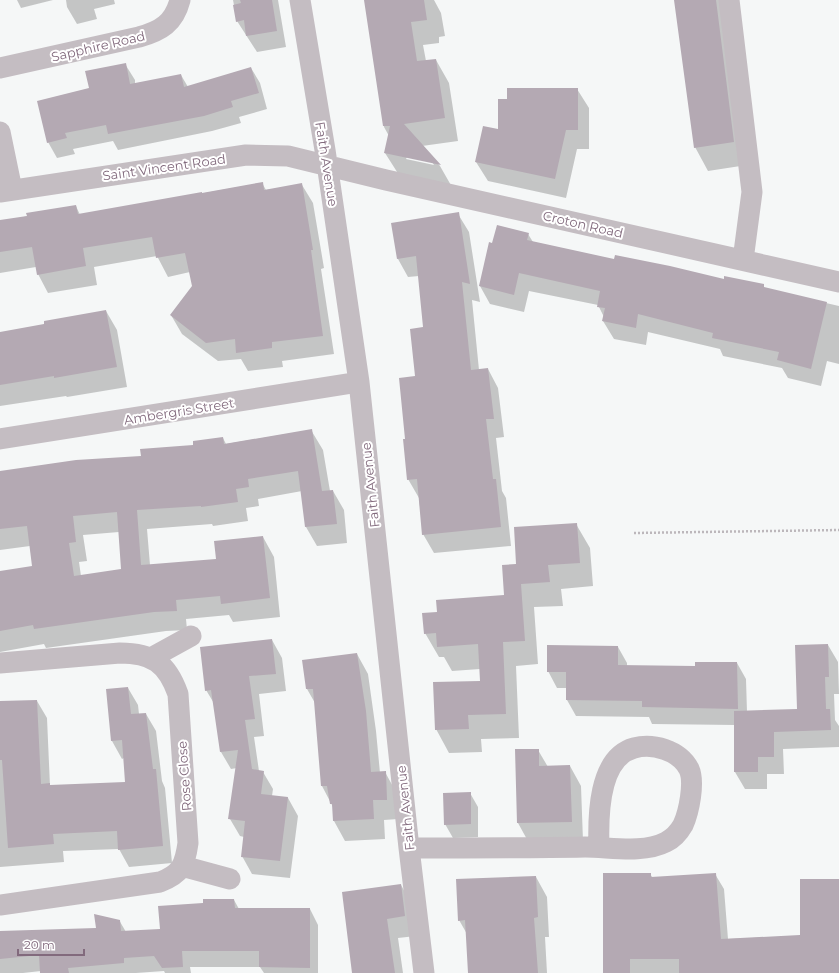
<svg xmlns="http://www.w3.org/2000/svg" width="839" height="973" viewBox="0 0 839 973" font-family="Montserrat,sans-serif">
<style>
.shadow{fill:#0003;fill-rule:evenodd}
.building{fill:#b4a9b3;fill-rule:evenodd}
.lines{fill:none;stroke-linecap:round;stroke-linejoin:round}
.path{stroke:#bcb7bb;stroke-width:2.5;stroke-dasharray:2 2;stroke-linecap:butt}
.minor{stroke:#c4bdc2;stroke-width:21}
.labels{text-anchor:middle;stroke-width:4;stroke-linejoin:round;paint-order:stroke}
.street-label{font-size:13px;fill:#826a7d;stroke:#fff}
</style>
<rect width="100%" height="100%" fill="#f5f7f7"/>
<path class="shadow" d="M17,0H53L21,8Z
M66,0H114L115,4L94,9L97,19L77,24L67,7Z
M233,0H278L286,47L257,52L237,21Z
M365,0H434L441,13L445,36L439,37V43L423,45L426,61L436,60L449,83L458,141L422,146L440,166L452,187L399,175L385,153L389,136L384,127ZM407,157L432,162L434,165L406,159Z
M675,0H725L747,165L708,171L695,147Z
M125,64L135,80V84L181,75L188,87L251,68L260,83L267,109L239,117L241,123L212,131L118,150L113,141L73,149L75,154L57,158L48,142L90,89Z
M577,89L589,108V149H577L566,198L488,181L476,162L499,131L508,100Z
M262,183L266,190L302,185L313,203L324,268L321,269L334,354L282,361L283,367L248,371L241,359L218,361L182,334L171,315L193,286L190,272L168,277L157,256L94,267L97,285L48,293L38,274L36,267L0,273V222L76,206L80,215Z
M458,214L469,232L480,302L472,300L479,370L488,369L498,388L504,437L496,438L502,491L506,498L511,546L434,553L423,534L419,498L408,479L407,440L425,328L419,276L408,277L398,259L392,224Z
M528,234L533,242L615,260L724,280L763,285L765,289L839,306V364L827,361L821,386L788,378L782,368L723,356L720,349L648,332L646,345L614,339L603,321L604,317L598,305L529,291L524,312L490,304L480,286L493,244Z
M106,311L117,330L127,387L67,397L66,396L0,406V333L46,325Z
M311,430L323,450L330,491H333L344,510L347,543L317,546L306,527L302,491L258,499L259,506L246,508L248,521L213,526L212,524L147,529L150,565L217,560L263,537L274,557L280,617L233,622L229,615L186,619L187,630L166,631L46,648L44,644L0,652V572L33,567L30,546L0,550V472L142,457L194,446L223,438L226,444ZM119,532L122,570L81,576L79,562L87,561L83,535Z
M576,524L590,548L593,586L561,589L563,606L534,607L538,664L516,666L519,738L481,739L482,752L449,753L436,729L481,682L480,669L452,671L444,657H439L425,633L438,613L505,596L517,565Z
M272,640L282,658L286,691L259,694L264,736L254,737L259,771L263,772L273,789L272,796L288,798L298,816L290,878L252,874L242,856L244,837L240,836L230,819L237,768L231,769L221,752L215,705L206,690Z
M828,645L838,662L839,694H834L835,720L839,726V747L783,749L784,774H767V789H745L735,772V725L652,724L649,717L576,716L567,700V688H557L548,671L618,647L627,663V666L696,667L737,663L746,679L747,712L798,710Z
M357,654L368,674L376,731L380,773L385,772L396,792L398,819L384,820L385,839L345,841L334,821L333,807L322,786L315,703L307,689Z
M128,688L138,705L139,714H146L156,731L162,781L165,788L172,863L129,867L119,849L63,851L64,862L0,867V702L37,701L47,718L50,786L126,783L124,758L122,759L112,741L107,690Z
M538,750L548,767L570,766L581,786L583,841L529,843L518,823Z
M470,793L478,807V837L453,838L445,824Z
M650,874L653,878L715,874L724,889L728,939L801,936L839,880V973H604L603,939H604Z
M536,877L547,897L549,937H545L547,973H469L467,934L459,920Z
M401,885L412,905L416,936L398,938L403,973H353Z
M234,900L239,909H310L318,925V973H264L260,967H190L191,973H165L164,971L136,973H41V971L23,973H0V932L97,929L119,920L126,932L161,930L204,904Z"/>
<path class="building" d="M240,0H272L277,31L246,36L244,20L236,22L233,5L241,3Z
M364,0H424L427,20L411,22L417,61L436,59L445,118L404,124L441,165L384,153L390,126H383Z
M674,0H716L734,142L694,148Z
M126,63L130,84L181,74L184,87L251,67L259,93L231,101L233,107L204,116L108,134L106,125L65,133L67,138L47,143L37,101L89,88L85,71Z
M507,88H578V130H566L555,179L475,162L483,126L498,129V99H507Z
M263,182L264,190L302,183L313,250H311L323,336L272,342V348L236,353L235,339L206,343L170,315L192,286L185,253L156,258L152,237L83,248L86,266L37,275L32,247L0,252V220L27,216L26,213L76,205L78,214L202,192V193Z
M459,212L470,284L462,282L471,370L488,368L494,419H486L493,479H496L501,527L422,535L417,479L407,480L403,439H405L399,378L415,376L410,329L423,327L416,256L397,259L391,223Z
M497,225L529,233L527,240L614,259L615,255L670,266L724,279V276L764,284V287L827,302L811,369L777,360L779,352L712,338L713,333L638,314L636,328L602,321L605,308L597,307L600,291L519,273L514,295L479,286L489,242L492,243Z
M106,310L117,367L54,378V376L0,385V332L44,324V321Z
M312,429L322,491L333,490L337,524L305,527L298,471L248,479L249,487L236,489L238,502L201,507V506L137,510L141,565L216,559L214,541L263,536L270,598L221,604L220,596L176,600L177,611L154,612L34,629L33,625L0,631V571L32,566L27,526L0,529V471L76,460L141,456L140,449L193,445V441L223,437L224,444ZM117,512L121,569L74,576L69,543L76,542L73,516Z
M577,523L580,563L548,565L550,582L521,584L525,641L503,642L506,714L468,715L469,729L435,730L433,682L480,681L478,644L437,647L436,633L424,634L422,613L437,612L436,600L504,595L502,565L516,564L514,527Z
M272,639L276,674L249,676L255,719L245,720L252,769L264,771L261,794L288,797L280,861L241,857L245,821L228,819L238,750L220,752L211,690L205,691L200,647Z
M828,644L829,677H825L826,709H830L831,730L774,732V757H758V772H734V711L797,709L795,645Z
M547,645L618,646V665L695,666V662H737L738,709L642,707V701L566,700V672H547Z
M357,653L366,711L371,772L386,771L387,800H373L374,819L333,821L332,804H330L327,786H321L313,689H306L302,660Z
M128,687L131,714L146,713L153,769H156L163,846L118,850L117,831L53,834L54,844L8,848L2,760H0V701L37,700L41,784L50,783V785L125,782L122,740L111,741L106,689Z
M515,749H539V766L570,765L572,822L517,823Z
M471,792V824L444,825L443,793Z
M603,873H651V877L716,873L721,939L800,935V879H839V973H679V959H630V973H603Z
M536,876L538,917L534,918L538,973H468L465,920L458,921L456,879Z
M401,884L405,916L387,919L395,973H352L342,892Z
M203,899H234L235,908H310V968L259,967V951H182L183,967L162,968L154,956L124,958V963L68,968L69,973H40L39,955L0,959V931L96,928L94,914L120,920L121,931L160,929L158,906L203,903Z"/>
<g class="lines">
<path class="path" d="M634,533L839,530"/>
<path class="minor" d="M300,0L325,150L359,382L409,848L424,973
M729,0L752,192L743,260
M0,68L139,37C161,31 174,23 180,0
M0,132L12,190
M0,192L246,155L288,156L386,180L839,282
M0,439L359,382
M151,658L191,636
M0,663L120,653C152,653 167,663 178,694L188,843C185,865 181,874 160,882L0,905
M409,848C468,848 526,848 585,847C610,847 643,854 666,842C672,839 679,832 683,825C689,812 695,782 689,769C679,750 653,743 634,748C598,758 598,818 599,847
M182,866L230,879"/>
</g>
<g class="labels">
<g class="street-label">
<text transform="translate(98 46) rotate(-13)" y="5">Sapphire Road</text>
<text transform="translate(327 164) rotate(81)" y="5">Faith Avenue</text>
<text transform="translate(164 167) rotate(-8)" y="5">Saint Vincent Road</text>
<text transform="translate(583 224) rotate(13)" y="5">Croton Road</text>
<text transform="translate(179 411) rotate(-9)" y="5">Ambergris Street</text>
<text transform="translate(370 485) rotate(-96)" y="5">Faith Avenue</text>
<text transform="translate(184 776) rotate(-94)" y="5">Rose Close</text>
<text transform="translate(405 808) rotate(-96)" y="5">Faith Avenue</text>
</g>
</g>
<path d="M18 949v6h66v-6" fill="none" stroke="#826a7d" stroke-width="2"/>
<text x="24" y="949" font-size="12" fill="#826a7d" stroke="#ffffff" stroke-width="3" paint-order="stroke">20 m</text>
</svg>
